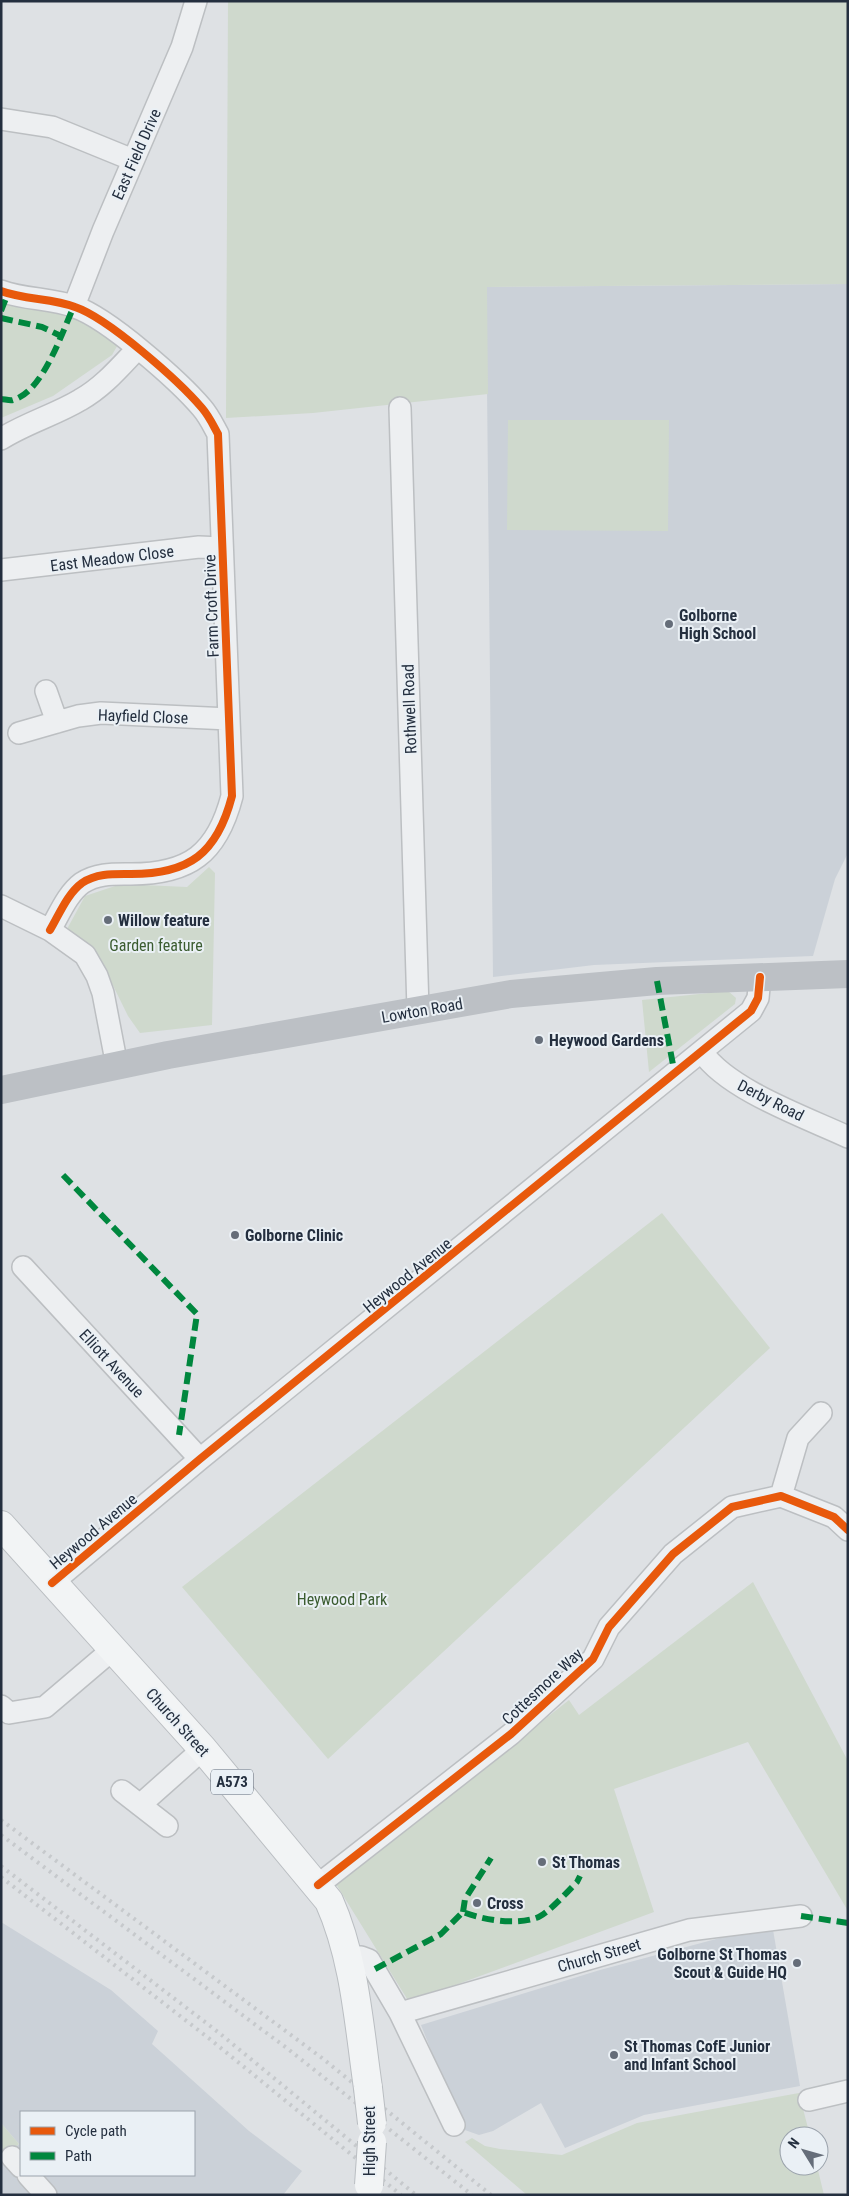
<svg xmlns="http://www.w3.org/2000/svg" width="849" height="2196" viewBox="0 0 849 2196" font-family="'Roboto Condensed',sans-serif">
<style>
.built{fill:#cbd1d8;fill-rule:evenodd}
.green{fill:#cfd9cd}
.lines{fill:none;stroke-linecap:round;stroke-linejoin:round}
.minor-casing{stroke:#bcbfc2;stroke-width:24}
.primary-casing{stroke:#babec2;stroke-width:30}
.minor{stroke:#edeff1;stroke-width:21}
.secondary{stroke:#bcc0c5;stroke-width:28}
.primary{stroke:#f2f4f5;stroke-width:28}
.rail{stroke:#c6c9cc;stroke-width:4;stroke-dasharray:2.5 5;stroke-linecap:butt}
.primary-bridge-casing{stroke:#babec2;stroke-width:30;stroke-linecap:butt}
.primary-bridge{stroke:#f2f4f5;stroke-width:28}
.quiet{stroke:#00873e;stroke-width:6;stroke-dasharray:12 6;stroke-linecap:butt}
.cycleway-casing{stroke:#eaf0f5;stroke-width:11}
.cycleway{stroke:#e8590c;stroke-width:8}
.poi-dot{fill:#656d79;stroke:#eaf0f5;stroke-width:2}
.labels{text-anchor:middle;stroke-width:4;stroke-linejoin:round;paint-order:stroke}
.shield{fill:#eaf0f5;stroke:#5f6976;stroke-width:1}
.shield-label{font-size:15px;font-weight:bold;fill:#242f3f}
.street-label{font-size:16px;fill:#242f3f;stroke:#eaf0f5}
.poi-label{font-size:16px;font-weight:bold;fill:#242f3f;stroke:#eaf0f5;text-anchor:start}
.park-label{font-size:16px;fill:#3b5c30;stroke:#eaf0f5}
</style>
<rect width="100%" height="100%" fill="#dee1e4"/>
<path class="built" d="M848,284V853L835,879L813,956L594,965L493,977L486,287Z
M1,1922L111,1990L158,2031L152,2044L249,2131L302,2171L283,2195H1V2160L19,2144L1,2123ZM21,2112H194V2175H21Z
M772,1924L800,2086L644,2115L565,2148L541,2103L493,2131L479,2135L462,2129L421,2025L600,1970Z"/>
<path class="green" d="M228,1H848V284L487,287L488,394L313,413L226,418Z
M1,300L79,317L120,341L112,355L53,396L1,418Z
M508,420H669L668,531L507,530Z
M209,867L215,873L212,1025L140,1033L128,1016L98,955L67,929L85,896L121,884L187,887Z
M728,991L736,998L735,1004L649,1072L642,1000Z
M662,1213L770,1348L328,1759L182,1587Z
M753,1582L848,1761V1911L748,1742L614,1789L654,1912L409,2002L336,1884L569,1700L579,1715Z
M799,2093L810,2136H789V2166H817L824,2195H527L465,2142L472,2138L485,2146L500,2149L562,2155L637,2123Z
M1,2123L19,2144L1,2159Z"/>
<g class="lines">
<defs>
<path id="minor" d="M1,119L52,127L133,160
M1,291C25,300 52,298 75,307C108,318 179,381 202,408C209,416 213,425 218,434L232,796C217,854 189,874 131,874C114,874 97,873 82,883C67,894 59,915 50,930
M74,306L103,231L182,47L196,1
M400,408L418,1010
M1,439C26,423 55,415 80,400C103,387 119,368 137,349
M1,570L199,547L222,548
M46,691L57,722
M19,733L78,716L101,713L229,719
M1,906L50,930L85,955L97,976L103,993L117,1066
M702,1052C728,1090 805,1117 848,1137
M23,1267L200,1459
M781,1496L798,1438L821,1413
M52,1583L200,1459L751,1011L758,998L760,977
M1,1706L9,1713L45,1707L112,1650
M122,1791L167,1826
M140,1805L203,1749
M318,1885L511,1734L593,1659L609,1627L673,1554L732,1507L781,1496L834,1517L848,1530
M348,1959L361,1957L369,1960L400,2013L689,1930L801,1916
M400,2013L454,2125
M809,2100L848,2091
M12,2157L21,2167
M28,2175L46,2195"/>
<path id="primary" d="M1,1525L203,1749L329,1901C355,1959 359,2026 368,2088"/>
</defs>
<use href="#minor" class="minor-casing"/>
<use href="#primary" class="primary-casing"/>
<use href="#minor" class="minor"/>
<path class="secondary" d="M1,1090L168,1055L511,994L657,981L848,974"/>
<use href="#primary" class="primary"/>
<path class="rail" d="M1,1820L322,2058L491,2195
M1,1835L288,2049L472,2195
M1,1866L218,2032L416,2195
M1,1877L211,2040L401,2195"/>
<defs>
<path id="primary-bridge" d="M368,2088L372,2123
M369,2185L372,2142"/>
</defs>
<use href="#primary-bridge" class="primary-bridge-casing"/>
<use href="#primary-bridge" class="primary-bridge"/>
<path class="quiet" d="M1,311L8,293
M1,318L42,327L61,336
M1,399C4,399 10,401 13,400C43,392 62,332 74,306
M657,981L675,1075
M63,1175L197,1314L179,1435
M463,1912L465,1899L491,1858
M801,1916L848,1923
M375,1969L441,1934L463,1912C483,1920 515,1925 536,1918C548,1914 568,1891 577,1882L580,1876"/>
<defs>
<path id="cycleway" d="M1,291C25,300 52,298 75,307C108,318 179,381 202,408C209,416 213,425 218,434L232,796C217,854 189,874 131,874C114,874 97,873 82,883C67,894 59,915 50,930
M52,1583L200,1459L751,1011L758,998L760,977
M318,1885L511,1734L593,1659L609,1627L673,1554L732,1507L781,1496L834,1517L848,1530"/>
</defs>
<use href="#cycleway" class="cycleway-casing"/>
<use href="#cycleway" class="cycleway"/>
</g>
<g class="poi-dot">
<circle cx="669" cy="624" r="5"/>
<circle cx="108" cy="920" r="5"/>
<circle cx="539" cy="1040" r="5"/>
<circle cx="235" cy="1235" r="5"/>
<circle cx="542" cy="1862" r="5"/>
<circle cx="477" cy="1903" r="5"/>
<circle cx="797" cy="1963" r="5"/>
<circle cx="614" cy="2055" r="5"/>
</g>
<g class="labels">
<rect class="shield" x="211" y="1769.5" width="42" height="25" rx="4"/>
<g class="shield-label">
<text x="232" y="1787">A573</text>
</g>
<g class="street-label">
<text transform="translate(136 154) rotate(-66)" y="6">East Field Drive</text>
<text transform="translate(112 558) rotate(-7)" y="6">East Meadow Close</text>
<text transform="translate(211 606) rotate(-92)" y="6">Farm Croft Drive</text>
<text transform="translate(409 709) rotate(-92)" y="6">Rothwell Road</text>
<text transform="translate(143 716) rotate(2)" y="6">Hayfield Close</text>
<text transform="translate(422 1010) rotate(-10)" y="6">Lowton Road</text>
<text transform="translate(771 1100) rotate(27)" y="6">Derby Road</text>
<text transform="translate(407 1275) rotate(-39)" y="6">Heywood Avenue</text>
<text transform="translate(112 1363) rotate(47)" y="6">Elliott Avenue</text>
<text transform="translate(93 1531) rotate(-40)" y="6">Heywood Avenue</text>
<text transform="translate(542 1686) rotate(-43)" y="6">Cottesmore Way</text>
<text transform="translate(178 1722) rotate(48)" y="6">Church Street</text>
<text transform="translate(599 1955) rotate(-16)" y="6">Church Street</text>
<text transform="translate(369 2141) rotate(-90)" y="6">High Street</text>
</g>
<g class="poi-label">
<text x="679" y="621">Golborne<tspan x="679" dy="18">High School</tspan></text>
<text x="118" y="926">Willow feature</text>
<text x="549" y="1046">Heywood Gardens</text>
<text x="245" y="1241">Golborne Clinic</text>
<text x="552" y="1868">St Thomas</text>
<text x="487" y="1909">Cross</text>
<text x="787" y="1960" text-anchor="end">Golborne St Thomas<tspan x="787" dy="18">Scout &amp; Guide HQ</tspan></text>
<text x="624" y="2052">St Thomas CofE Junior<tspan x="624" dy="18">and Infant School</tspan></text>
</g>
<g class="park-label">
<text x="156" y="951">Garden feature</text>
<text x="342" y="1605">Heywood Park</text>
</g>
</g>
<rect width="849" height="2196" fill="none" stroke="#242f3f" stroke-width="5"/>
<rect x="20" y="2111" width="175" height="65" fill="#eaf0f5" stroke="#9ba3ac"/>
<rect x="30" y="2127" width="25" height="8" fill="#e8590c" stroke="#9ba3ac"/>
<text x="65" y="2136" font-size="15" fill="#242f3f">Cycle path</text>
<rect x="30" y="2152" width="25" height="8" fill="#00873e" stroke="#9ba3ac"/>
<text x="65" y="2161" font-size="15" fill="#242f3f">Path</text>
<g transform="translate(804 2151) rotate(307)"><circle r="24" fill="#eaf0f5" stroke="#9ba3ac"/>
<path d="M0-4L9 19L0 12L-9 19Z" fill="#656d79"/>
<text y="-8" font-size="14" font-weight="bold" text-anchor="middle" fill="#242f3f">N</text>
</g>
</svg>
